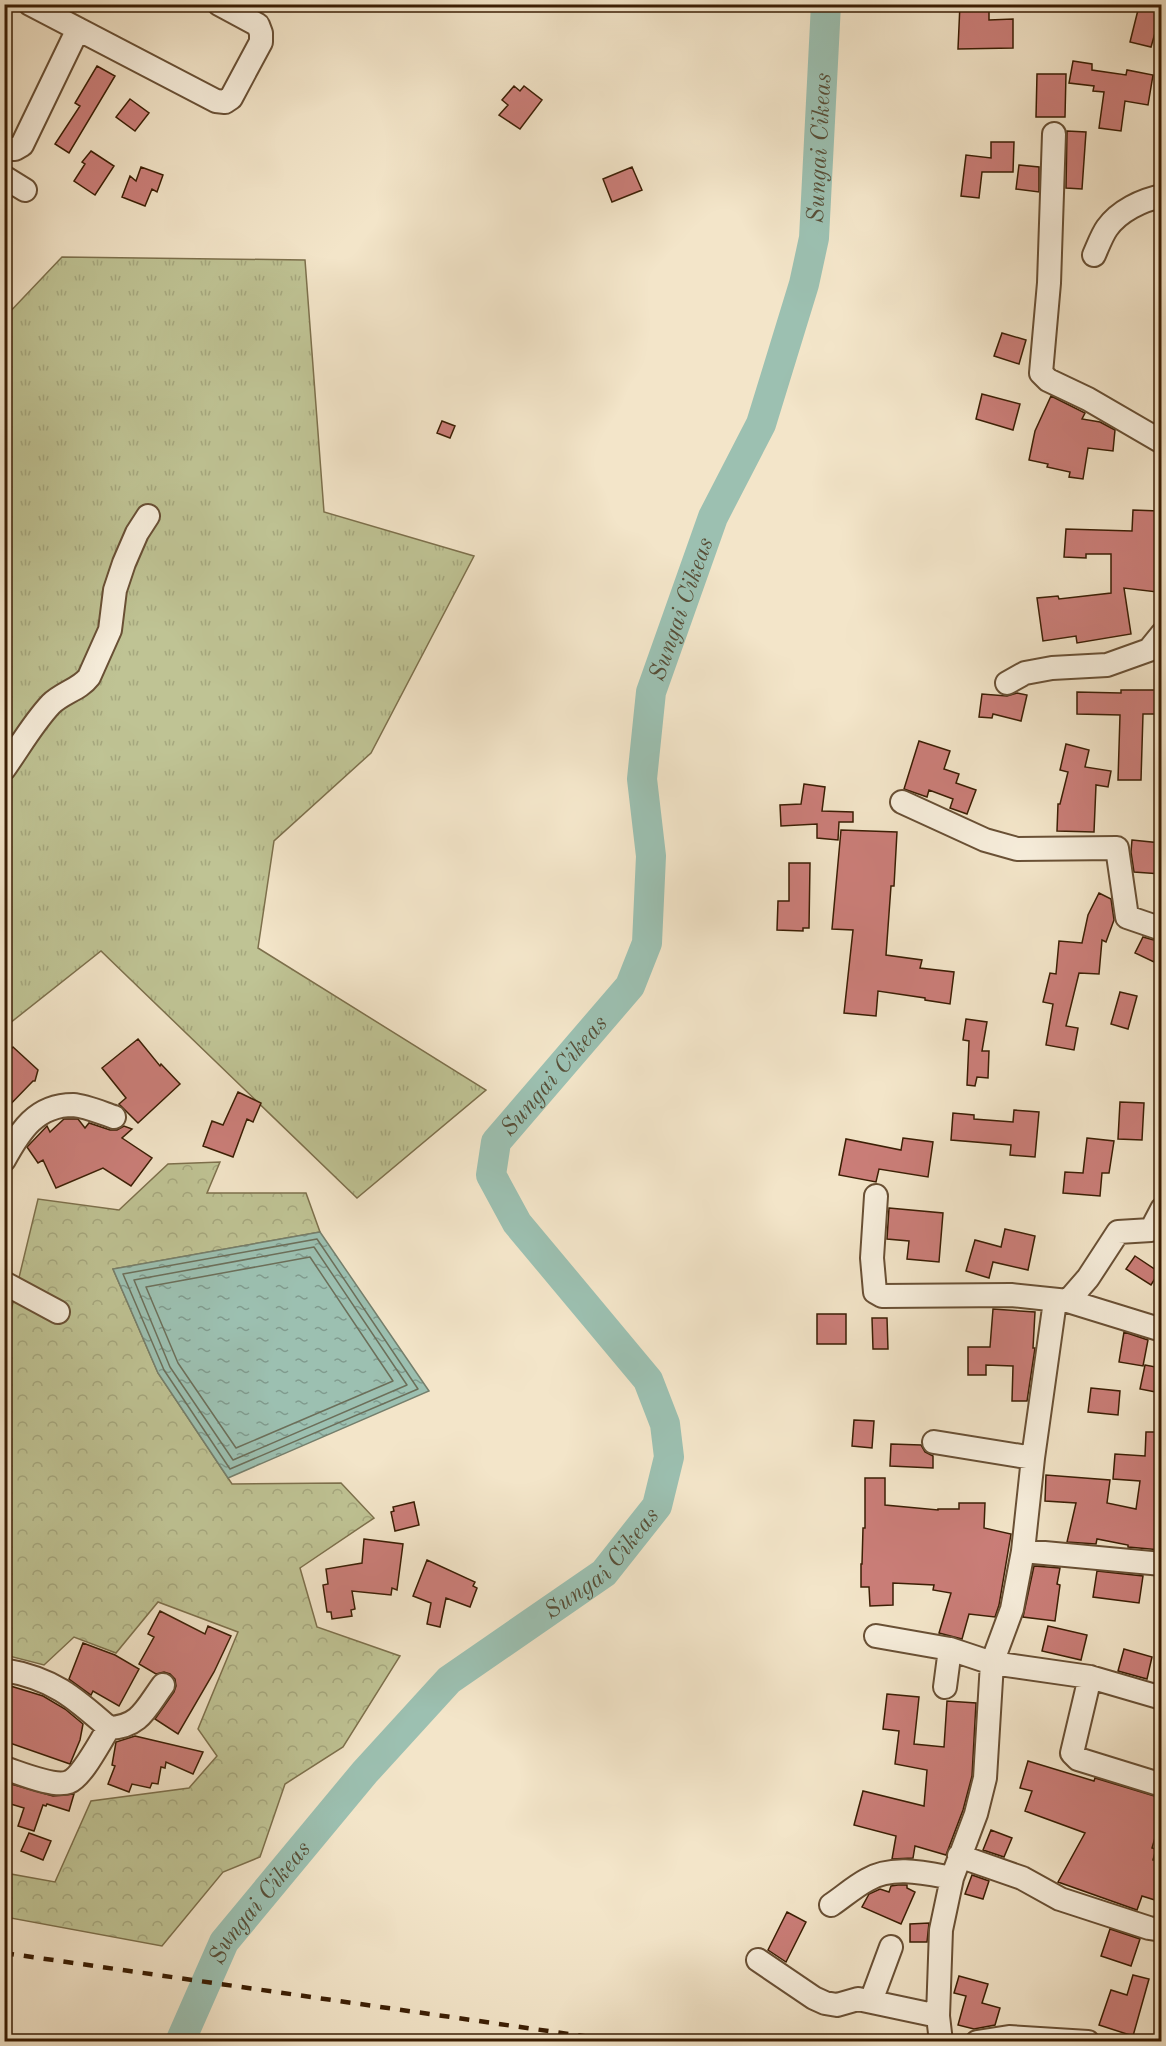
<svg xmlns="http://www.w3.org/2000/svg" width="1166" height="2046" viewBox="0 0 1166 2046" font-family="'Old Standard TT',serif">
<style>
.grass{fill:url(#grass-tufts);stroke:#7d704c;stroke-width:1.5}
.forest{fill:url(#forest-crowns);stroke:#7d704c;stroke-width:1.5}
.water{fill:url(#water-ripples);stroke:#757f6c;stroke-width:1.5}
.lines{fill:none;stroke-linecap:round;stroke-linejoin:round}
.shore{stroke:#6c6f5a;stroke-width:1.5}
.river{stroke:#9cc0b1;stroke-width:30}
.building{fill:#cb7e79;stroke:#3b1e04;stroke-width:1.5}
.minor-casing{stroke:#695035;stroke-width:26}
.minor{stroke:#f7eedc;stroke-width:22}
.rail{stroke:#3b1e04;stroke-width:4.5;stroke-dasharray:10 10;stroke-linecap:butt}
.labels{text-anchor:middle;stroke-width:4.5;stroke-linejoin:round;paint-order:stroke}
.water-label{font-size:24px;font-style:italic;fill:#584f38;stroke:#f7eedc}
</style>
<defs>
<pattern id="grass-tufts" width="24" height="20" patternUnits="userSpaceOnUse" patternTransform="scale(1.5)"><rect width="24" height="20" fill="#bfc394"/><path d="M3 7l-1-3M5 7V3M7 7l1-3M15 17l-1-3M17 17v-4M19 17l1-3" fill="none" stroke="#a5a77e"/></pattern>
<pattern id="forest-crowns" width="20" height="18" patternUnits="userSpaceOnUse" patternTransform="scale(1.5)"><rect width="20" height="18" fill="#bfc394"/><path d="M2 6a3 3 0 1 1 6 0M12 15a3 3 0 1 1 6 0" fill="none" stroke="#a5a77e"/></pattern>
<pattern id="water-ripples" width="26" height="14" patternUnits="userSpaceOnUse" patternTransform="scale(1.5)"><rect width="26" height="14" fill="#9cc0b1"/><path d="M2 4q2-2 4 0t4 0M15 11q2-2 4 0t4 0" fill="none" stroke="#809b8e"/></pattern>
</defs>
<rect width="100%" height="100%" fill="#f3e5c9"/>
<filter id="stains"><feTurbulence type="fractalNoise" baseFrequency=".00333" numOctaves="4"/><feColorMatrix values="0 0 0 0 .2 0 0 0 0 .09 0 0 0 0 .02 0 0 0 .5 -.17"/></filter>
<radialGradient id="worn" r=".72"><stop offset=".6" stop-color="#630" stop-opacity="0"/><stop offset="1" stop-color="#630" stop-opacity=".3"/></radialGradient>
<path class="grass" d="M62,257L305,260L324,512L474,556L371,753L274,841L258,948L486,1090L357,1198L101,951L5,1027L4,318Z"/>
<path class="forest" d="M220,1162L207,1193H306L320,1232L113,1269L158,1373L232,1484L341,1483L374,1518L300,1568L317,1627L400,1656L343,1747L285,1784L260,1857L223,1872L162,1946L5,1917V1873L55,1882L91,1801L189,1788L217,1756L198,1729L238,1632L158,1602L116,1653L74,1637L44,1665L5,1655V1319H9L38,1199L119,1210L168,1164Z"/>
<path class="water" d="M320,1232L429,1391L228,1478L158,1373L113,1269Z"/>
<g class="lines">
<path class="shore" d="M317,1239L418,1389L230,1469L164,1370L123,1274Z
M314,1247L407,1385L233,1460L170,1367L134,1280Z
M310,1257L393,1381L236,1448L178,1363L146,1287Z"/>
<path class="river" id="s1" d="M180,2042L224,1942L365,1772L449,1680L604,1573L657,1506L669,1457L665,1424L648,1380L517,1223L491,1175L496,1142L630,986L647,943L651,856L642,779L651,692L713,517L761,424L804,284L814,238L826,4"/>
</g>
<path class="building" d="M960,4H989V20L1013,19V48L958,49Z
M1139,6L1161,12L1151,47L1130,42Z
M1073,61L1092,64V70L1126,75L1127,70L1153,75L1148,105L1125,101L1121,131L1099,128L1104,92L1093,91L1094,86L1069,83Z
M97,66L115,76L69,153L55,144L80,106L75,103Z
M1037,74H1066L1065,117H1036Z
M514,86L520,91L524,86L542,100L520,129L499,115L508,105L502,100Z
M130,99L149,113L135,131L116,117Z
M1067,131L1086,132L1082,189L1066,188Z
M991,142H1014L1013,172H982L979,198L961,196L966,155L991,158Z
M91,151L114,166L95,195L74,181L85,164L82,162Z
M1019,165L1039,167V192L1016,189Z
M141,167L163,175L157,192L152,189L145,206L122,197L130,176L136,181Z
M632,167L642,190L612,202L603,179Z
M1002,333L1026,340L1019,364L994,356Z
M982,394L1020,404L1013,430L976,419Z
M1051,396L1085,413L1082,419L1100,422L1115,430L1113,451L1088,448L1083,479L1069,477L1070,472L1047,467L1048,464L1029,460L1035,431Z
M442,421L455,426L450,438L437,433Z
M1133,510L1159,511L1156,565H1161L1157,592L1124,588L1131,634L1077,643L1076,636L1043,641L1037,598L1058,596L1059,599L1111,593V554H1086V558L1064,557L1066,529L1132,531Z
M1121,690H1161V714H1143L1141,780H1118L1120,715L1077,714V692L1121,693Z
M1017,693L1027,695L1021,721L993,714L992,718L979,717L982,694L1007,696Z
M919,741L950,751L944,769L959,774L956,783L976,790L967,814L950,808L953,799L929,790L927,797L904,789Z
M1066,744L1089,750L1085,767L1111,771L1108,787L1096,785L1094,832L1057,831L1058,804H1060L1068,772L1060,770Z
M804,784L825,787L822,811L853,812V822H839L838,840L817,838V824L781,826L780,805L801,804Z
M841,830L897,832L894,886H891L886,955L922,960L920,968L954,972L950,1004L925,1000V998L878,991L876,1016L844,1013L853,930L832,929Z
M1132,840L1161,843V874L1134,872L1131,852Z
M789,863H810L809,928H803V931L777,930L778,901H789Z
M1099,893L1111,899L1114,920L1106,942L1102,940L1099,974L1079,973L1066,1026L1078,1028L1074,1050L1046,1045L1053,1004L1043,1002L1050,973L1056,974L1059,941L1082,943L1088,915Z
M1143,937L1161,942L1154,962L1135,953Z
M1120,992L1137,996L1128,1029L1111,1024Z
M966,1019L987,1022L982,1051H989L988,1078L977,1077L975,1086L967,1085L969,1041L963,1040Z
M138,1039L160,1066L161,1064L180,1084L138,1123L119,1104L126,1098L102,1068Z
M13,1047L38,1070L35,1081H33L4,1111V1056Z
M238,1092L261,1103L253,1122L247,1119L233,1157L203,1146L212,1121L223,1125Z
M1120,1102L1144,1103L1142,1140L1118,1139Z
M1014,1110L1039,1112L1035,1157L1010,1155L1011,1145L951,1140L953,1113L974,1115V1119L1013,1122Z
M64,1119H78L85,1128L89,1123L110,1130H117L124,1126L132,1129L122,1138L152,1158L131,1186L103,1168L56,1188L43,1160L38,1163L27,1147L47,1126L50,1132Z
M903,1138L933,1142L928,1177L879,1169L876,1182L839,1175L846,1139L901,1150Z
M1087,1138L1114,1141L1109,1173H1102L1100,1196L1063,1193L1065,1172L1083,1173Z
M889,1208L943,1213L939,1262L907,1259L909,1241L887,1239Z
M1005,1229L1035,1236L1028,1270L993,1262L989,1278L966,1271L975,1240L1001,1247Z
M1135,1256L1159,1272L1151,1285L1126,1269Z
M993,1309L1035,1312L1033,1348H1035L1027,1401H1012L1013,1366L986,1365V1375H968V1347H990Z
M817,1314H846V1344H817Z
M872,1318H887L888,1349H873Z
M1124,1332L1148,1340L1143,1366L1119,1362Z
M1145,1365L1161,1368V1393L1140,1389Z
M1091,1388L1120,1391L1118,1415L1088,1412Z
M854,1420L874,1421L872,1448L852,1446Z
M1146,1432H1161V1550L1128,1547V1545L1097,1539L1096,1544L1067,1542L1076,1503L1045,1501L1046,1475L1110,1480L1107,1503L1136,1509L1140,1481L1113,1479L1115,1454L1145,1456Z
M891,1444L921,1445L925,1452L933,1456V1468L890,1466Z
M865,1478H885V1505L938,1510V1509H959V1503H985L984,1528L1011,1534L999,1605L995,1617L969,1614L962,1639L939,1633L951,1593L933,1590L934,1585L893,1583V1605L870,1606L869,1587H861V1564H862L863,1528H865Z
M414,1502L419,1525L395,1531L391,1512L394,1511L393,1507Z
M364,1539L403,1544L397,1590L392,1588L391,1595L352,1591L355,1609L351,1610L352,1616L332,1619L331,1612H327L323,1585L328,1584L326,1569L362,1563Z
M427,1560L475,1582L473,1586L477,1588L470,1607L446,1598L440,1627L427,1624L431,1603L413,1596Z
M1034,1566L1060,1568L1057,1584L1060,1585L1055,1621L1023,1617Z
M1097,1571L1143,1576L1139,1603L1093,1597Z
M160,1611L205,1634L208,1626L231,1636L214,1672L178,1734L155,1719L174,1692L176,1686L175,1679L170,1674L164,1672L156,1674L139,1664L154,1637L148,1634Z
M1048,1626L1087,1635L1081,1660L1042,1651Z
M83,1643L115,1655L139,1669L119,1706L93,1691L91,1695L69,1679Z
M1124,1649L1152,1657L1147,1679L1118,1671Z
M4,1684L43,1696L65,1709L83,1724L80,1740L70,1764L4,1741Z
M887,1694L919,1697L914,1744L944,1747L947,1701L976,1703L972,1776L963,1810L946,1855L915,1846L913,1858L892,1859L896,1836L854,1825L863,1791L924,1806L927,1770L895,1764L899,1731L883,1729Z
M135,1736L203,1752L193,1774L166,1762L165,1768L161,1767L158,1784L152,1783L150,1788L132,1784L129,1792L108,1784L115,1766L112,1765L116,1742Z
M1028,1761L1094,1781L1095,1778L1161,1798V1818L1152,1848L1156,1849L1153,1860L1161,1862V1902L1142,1896L1137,1910L1058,1882L1085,1833L1025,1811L1032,1791L1020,1788Z
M4,1782L53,1796L74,1794L69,1811L47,1804L46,1806L43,1805L34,1831L18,1826L24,1808L4,1802Z
M991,1830L1012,1838L1004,1857L983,1850Z
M29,1833L51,1841L43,1860L21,1851Z
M972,1875L989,1881L983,1899L965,1894Z
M898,1885H907V1888L915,1892L901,1924L862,1907L869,1894L880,1889L889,1892L891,1886Z
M787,1912L806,1922L786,1962L768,1950Z
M929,1923L927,1942H910V1924Z
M1110,1929L1140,1939L1131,1966L1101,1956Z
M1133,1975L1149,1979L1133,2036L1099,2025L1111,1990L1127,1995Z
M959,1976L988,1984L982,2003L1000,2008L995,2025L974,2029L958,2025L966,1996L954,1993Z"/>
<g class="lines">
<defs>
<path id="minor" d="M30,4L216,101L225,102L231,98L261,42V33L258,25L219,4
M1054,134L1049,283L1041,373L1048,380L1088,399L1162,442
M4,149H15L22,145L78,29
M4,177L25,190
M1094,255C1098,246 1102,235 1107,228C1119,211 1142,200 1162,196
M1007,683L1025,673L1052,668L1107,665L1149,650L1162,634
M4,769C19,748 33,723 51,704C62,693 80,689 89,677L110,630L115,590L124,563L137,533L148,516
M902,802L985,840L1017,849L1117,848L1127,917L1162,929
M4,1160C20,1131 36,1105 73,1105C86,1106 102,1113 114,1117
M876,1196L872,1258L875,1292L882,1296L1011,1295L1068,1301L1088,1278L1118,1232L1151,1230L1162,1209
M4,1283L58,1312
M1068,1301L1162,1330
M934,1442L1033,1458
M1023,1551L1162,1564
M876,1636L950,1649L992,1663L1090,1677L1162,1698
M4,1670C52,1678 74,1697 109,1728
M1090,1677L1072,1753L1078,1759L1162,1785
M945,1687L950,1649
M4,1768C20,1773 54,1788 69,1782C83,1776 100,1741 109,1728C140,1727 146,1708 163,1685
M959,1856L1022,1878L1060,1899L1149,1928L1162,1930
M831,1905C843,1897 854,1887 867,1880C892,1865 925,1873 952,1878
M758,1960L814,1998L825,2003L837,2005L858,1999L938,2016
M871,2001L891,1947
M941,2042L938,2016L941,1930L952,1878L976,1814L985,1778L992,1663L1012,1609L1023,1551L1033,1458L1055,1301
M977,2042L1009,2037L1088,2042"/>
</defs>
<use href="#minor" class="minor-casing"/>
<use href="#minor" class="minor"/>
<path class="rail" d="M4,1953L625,2042"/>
</g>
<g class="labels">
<g class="water-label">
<text dy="8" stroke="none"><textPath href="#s1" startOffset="2230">Sungai Cikeas</textPath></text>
<text dy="8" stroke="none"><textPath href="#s1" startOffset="1744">Sungai Cikeas</textPath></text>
<text dy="8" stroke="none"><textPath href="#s1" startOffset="1240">Sungai Cikeas</textPath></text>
<text dy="8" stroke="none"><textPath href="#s1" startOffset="648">Sungai Cikeas</textPath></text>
<text dy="8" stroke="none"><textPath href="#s1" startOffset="162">Sungai Cikeas</textPath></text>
</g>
</g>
<rect width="1166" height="2046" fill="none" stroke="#f3e5c9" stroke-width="24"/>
<rect x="6" y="6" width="1154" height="2034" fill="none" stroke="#3b1e04" stroke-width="3"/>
<rect x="12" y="12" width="1142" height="2022" fill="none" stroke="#3b1e04" stroke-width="1.5"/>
<rect width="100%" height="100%" filter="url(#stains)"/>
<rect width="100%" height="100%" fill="url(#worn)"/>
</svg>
